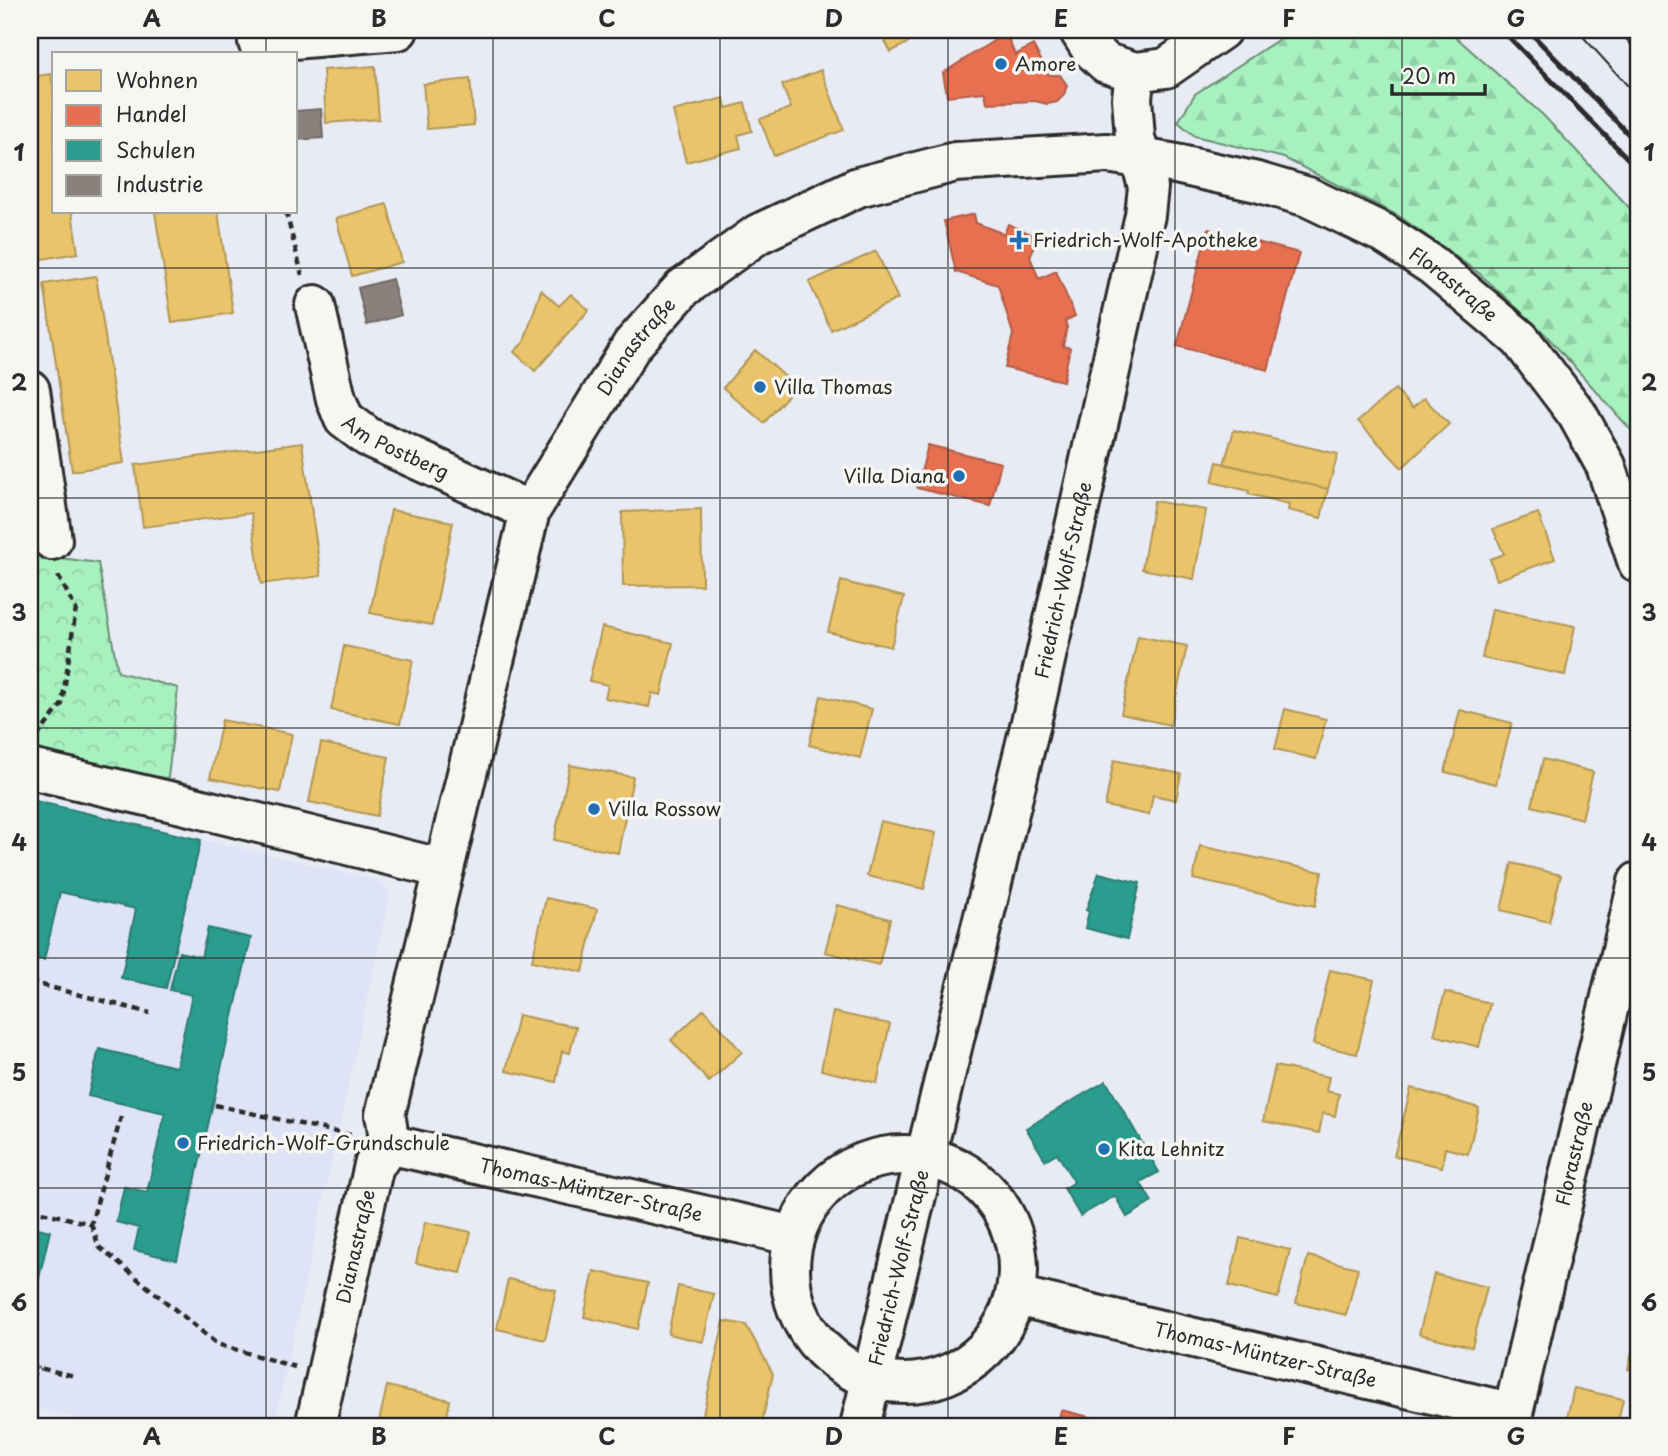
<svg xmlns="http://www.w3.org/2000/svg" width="1668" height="1456" viewBox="0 0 1668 1456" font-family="'Playpen Sans',sans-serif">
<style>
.built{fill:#dfe3f6}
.forest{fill:url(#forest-firs);stroke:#698e75;stroke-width:2}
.park{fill:url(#park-crowns);stroke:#698e75;stroke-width:2}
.homes{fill:#e9c46a;stroke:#b09657;stroke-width:2}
.shops{fill:#e76f51;stroke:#af5b46;stroke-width:2}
.schools{fill:#2a9d8f;stroke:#2a7b71;stroke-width:2}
.industry{fill:#8a817c;stroke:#6e6764;stroke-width:2}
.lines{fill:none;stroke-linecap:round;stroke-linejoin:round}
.minor-casing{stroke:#2b2b2b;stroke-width:44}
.major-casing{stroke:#2b2b2b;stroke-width:44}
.path{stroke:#2b2b2b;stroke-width:4.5;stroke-dasharray:7 5;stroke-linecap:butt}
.minor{stroke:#f6f6f2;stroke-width:38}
.major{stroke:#f6f6f2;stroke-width:38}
.tram{stroke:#2b2b2b;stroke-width:2}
.rail{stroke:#2b2b2b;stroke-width:5}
.grid{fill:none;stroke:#2b2b2b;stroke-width:2;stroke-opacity:0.55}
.poi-dot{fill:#1f6fb2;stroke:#f6f6f2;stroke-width:2.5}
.labels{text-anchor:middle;stroke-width:7;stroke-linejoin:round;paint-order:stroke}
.poi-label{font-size:19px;fill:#2b2b2b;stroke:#f6f6f2;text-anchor:start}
.street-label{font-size:19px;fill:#2b2b2b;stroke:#f6f6f2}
.neatline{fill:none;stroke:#2b2b2b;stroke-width:2.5}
.grid-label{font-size:23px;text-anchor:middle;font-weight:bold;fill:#2b2b2b}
</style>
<defs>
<pattern id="forest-firs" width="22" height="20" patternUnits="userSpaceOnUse" patternTransform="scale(1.75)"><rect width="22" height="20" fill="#a7f1bf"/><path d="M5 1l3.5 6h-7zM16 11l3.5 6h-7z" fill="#90cfa4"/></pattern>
<pattern id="park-crowns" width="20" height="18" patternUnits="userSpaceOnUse" patternTransform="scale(1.75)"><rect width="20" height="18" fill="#a7f1bf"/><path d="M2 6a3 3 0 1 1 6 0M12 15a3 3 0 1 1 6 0" fill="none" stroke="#90cfa4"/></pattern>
</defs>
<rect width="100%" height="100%" fill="#e8ebf4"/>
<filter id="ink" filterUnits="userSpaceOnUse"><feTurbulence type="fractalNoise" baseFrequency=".0143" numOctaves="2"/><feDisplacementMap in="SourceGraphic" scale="14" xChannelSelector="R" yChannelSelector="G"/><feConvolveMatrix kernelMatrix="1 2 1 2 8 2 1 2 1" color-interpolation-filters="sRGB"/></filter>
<g filter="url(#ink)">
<path class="built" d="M30,799L380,881L390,894L274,1426H108L30,1407Z"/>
<path class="forest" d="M1293,30H1448L1543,115L1638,217V438L1545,334L1480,274L1399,216L1284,158L1195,136L1178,122L1195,94Z"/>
<path class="park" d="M30,554L98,563L118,672L178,688L164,814L30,783Z"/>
<path class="homes" d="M879,30H931L891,52Z
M375,66L379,119L326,123L323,70Z
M821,70L844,130L774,156L760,119L791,108L782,85Z
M51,74L54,96V212H72L78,253L30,261V77Z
M470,79L474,125L427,129L423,84Z
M724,98L726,108L745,103L752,131L738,135L741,148L686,162L673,111Z
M387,204L402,262L352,276L336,218Z
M155,212H218L233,313L172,323Z
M876,251L898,299L831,330L809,282Z
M96,276L124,463L72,471L44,284Z
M541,290L559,306L571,294L589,310L535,371L514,352L524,342Z
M755,350L796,386L764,423L723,388Z
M1395,389L1412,408L1424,398L1449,424L1402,468L1358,421Z
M1234,430L1338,454L1328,489L1224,464Z
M302,443L321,576L261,584L251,513L143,527L135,465Z
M1217,462L1328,489L1321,518L1288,510L1289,504L1248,494L1249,491L1212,482Z
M1154,501L1206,510L1194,579L1142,569Z
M701,509L702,585L623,586L622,512Z
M391,510L453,522L432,625L370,613Z
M1538,513L1555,559L1497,580L1490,559L1504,554L1493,529Z
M841,581L904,597L891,647L828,632Z
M1492,609L1575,626L1565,675L1482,658Z
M602,627L673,643L661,695L652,693L649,707L605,698L608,685L589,681Z
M1138,636L1187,646L1170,725L1121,714Z
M344,646L413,660L400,724L331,710Z
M821,696L872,709L860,758L809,745Z
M1285,709L1326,719L1316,759L1275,749Z
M1460,710L1512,723L1496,784L1445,772Z
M222,720L292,734L280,792L210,778Z
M321,743L389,757L377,816L309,802Z
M1543,759L1593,772L1582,819L1532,806Z
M1114,760L1181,774L1176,800L1153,795L1149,815L1105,806Z
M570,765L633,777L618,853L554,840Z
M880,821L936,833L924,889L867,876Z
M1200,846L1322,872L1315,906L1193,879Z
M1512,863L1561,875L1549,922L1501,910Z
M546,898L597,909L583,972L532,961Z
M837,905L890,919L879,965L825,952Z
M1330,970L1374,980L1357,1054L1313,1044Z
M1445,992L1490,1003L1479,1047L1434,1035Z
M704,1009L742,1052L709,1082L671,1040Z
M833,1012L890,1024L877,1083L821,1070Z
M518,1015L576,1027L570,1053L562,1051L556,1082L506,1071Z
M1275,1066L1329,1077L1326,1091L1339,1094L1335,1116L1323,1113L1319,1133L1263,1121Z
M1411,1088L1479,1108L1468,1154L1445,1148L1442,1167L1394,1156Z
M425,1222L471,1232L461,1273L416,1263Z
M1240,1238L1290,1250L1278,1298L1229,1286Z
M1308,1256L1358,1268L1346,1315L1296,1303Z
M594,1271L648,1283L638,1329L584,1317Z
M1434,1274L1487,1287L1472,1347L1419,1334Z
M508,1279L556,1290L545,1340L497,1329Z
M678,1286L714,1294L703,1342L668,1334Z
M724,1321L746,1325L773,1374L761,1426H736L702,1419Z
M1638,1326V1372L1628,1369Z
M387,1386L450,1400L445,1426H378Z
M1574,1388L1623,1399L1617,1426H1565Z"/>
<path class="shops" d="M1006,33L1015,55L1033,45L1049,75H1060L1067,85L1064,95L1057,102L1047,104L1035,101L987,103L985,92L947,96L943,73Z
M974,214L976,223L1004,234L1008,224L1038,237L1030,257L1039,279L1056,271L1075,316L1065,321L1067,327L1063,346L1070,348L1063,381L1005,368L1013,334L998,285L956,272L944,221Z
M1208,229L1299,253L1268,370L1177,346Z
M928,445L1001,463L990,506L917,488Z
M1061,1410L1098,1419L1097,1426H1057Z"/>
<path class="schools" d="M31,800L201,840L166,988L121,978L136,909L60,892L44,960L30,956Z
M1099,873L1140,883L1127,939L1085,928L1089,911L1086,910Z
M208,928L251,938L177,1260L134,1250L139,1228L116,1222L124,1187L147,1192L165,1113L88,1096L99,1049L176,1067L192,995L170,990L179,952L201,957Z
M1106,1081L1159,1172L1140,1182L1152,1202L1127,1217L1115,1196L1080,1216L1064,1188L1074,1182L1057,1153L1045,1160L1026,1128Z
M30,1226L50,1231L30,1317Z"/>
<path class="industry" d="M321,109L323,138L296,140V111Z
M392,279L401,315L367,325L358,288Z"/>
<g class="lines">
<defs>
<g id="minor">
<path d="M257,30L258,42L398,30"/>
<path id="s1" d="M315,305L336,399L344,419L368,437L530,511"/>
<path d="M30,390L52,540"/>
<path d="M30,769L182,804L444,869"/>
<path id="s2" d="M388,1144L795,1236"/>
<circle cx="904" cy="1269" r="114"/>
<path id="s3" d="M1016,1296L1513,1413"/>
<path id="s4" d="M315,1426L374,1165C390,1149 390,1136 385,1115L530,511L632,345L683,288L758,234L858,187L955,162L1107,153L1171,163L1257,182L1308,197L1383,233L1432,265L1520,339L1577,414L1606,466L1638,563"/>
<path id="s5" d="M860,1426L1033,714L1145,215L1148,187L1135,138L1132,98L1135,72"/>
<path id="s6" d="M1510,1426L1638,882"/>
</g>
<path id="major" d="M1079,30L1091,49L1106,63L1135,72L1166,68L1221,30"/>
</defs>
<use href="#minor" class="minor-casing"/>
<use href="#major" class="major-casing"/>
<path class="path" d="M286,212L302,275
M37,737L62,704L76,609L56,572
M30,982L150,1013
M215,1105L354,1136
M30,1209L91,1224L121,1117
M91,1224L99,1247L217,1344L295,1367
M30,1366L75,1376
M30,1377L40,1368"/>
<use href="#minor" class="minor"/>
<use href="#major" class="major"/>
<path class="tram" d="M1577,30L1638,97
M1619,30L1638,53"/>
<path class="rail" d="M1502,30L1638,169
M1528,30L1638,144"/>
</g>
</g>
<path class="grid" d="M266,30V54M493,30V1426M720,30V1426M948,30V1426M1175,30V1426M1402,30V1426M266,212V1426M30,268H1638M30,498H1638M30,728H1638M30,958H1638M30,1188H1638"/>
<g class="poi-dot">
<circle cx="1001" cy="64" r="7"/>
<path d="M1015.5 229.5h7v7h7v7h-7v7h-7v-7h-7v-7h7z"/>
<circle cx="760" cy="387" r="7"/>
<circle cx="959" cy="476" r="7"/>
<circle cx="594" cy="809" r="7"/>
<circle cx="183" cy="1143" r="7"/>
<circle cx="1104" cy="1149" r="7"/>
</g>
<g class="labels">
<g class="poi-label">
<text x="1015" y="71">Amore</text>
<text x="1033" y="247">Friedrich-Wolf-Apotheke</text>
<text x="774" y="394">Villa Thomas</text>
<text x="945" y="483" text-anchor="end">Villa Diana</text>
<text x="608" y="816">Villa Rossow</text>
<text x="197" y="1150">Friedrich-Wolf-Grundschule</text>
<text x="1118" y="1156">Kita Lehnitz</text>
</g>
<g class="street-label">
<text dy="7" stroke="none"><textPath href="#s4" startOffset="2046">Florastraße</textPath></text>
<text dy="7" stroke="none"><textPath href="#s4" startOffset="1139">Dianastraße</textPath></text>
<text dy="7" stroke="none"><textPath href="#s1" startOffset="177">Am Postberg</textPath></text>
<text dy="7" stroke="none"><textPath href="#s5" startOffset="870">Friedrich-Wolf-Straße</textPath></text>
<text dy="7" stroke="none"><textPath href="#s6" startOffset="280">Florastraße</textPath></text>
<text dy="7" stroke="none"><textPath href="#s2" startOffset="208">Thomas-Müntzer-Straße</textPath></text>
<text dy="7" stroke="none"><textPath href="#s4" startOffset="184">Dianastraße</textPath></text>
<text dy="7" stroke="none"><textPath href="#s5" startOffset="163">Friedrich-Wolf-Straße</textPath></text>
<text dy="7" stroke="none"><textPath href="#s3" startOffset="256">Thomas-Müntzer-Straße</textPath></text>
</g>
</g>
<rect width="1668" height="1456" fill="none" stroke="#f6f6f2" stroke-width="77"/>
<rect x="52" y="52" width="245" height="161" fill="#f6f6f2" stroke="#a5a5a2" stroke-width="2"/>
<rect x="66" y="70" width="35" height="21" fill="#e9c46a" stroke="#a5a5a2" stroke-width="2"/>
<text x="116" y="88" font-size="21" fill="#2b2b2b">Wohnen</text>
<rect x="66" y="105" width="35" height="21" fill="#e76f51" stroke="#a5a5a2" stroke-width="2"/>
<text x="116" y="122" font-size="21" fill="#2b2b2b">Handel</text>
<rect x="66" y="140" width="35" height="21" fill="#2a9d8f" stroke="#a5a5a2" stroke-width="2"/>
<text x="116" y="158" font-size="21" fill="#2b2b2b">Schulen</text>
<rect x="66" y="175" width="35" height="21" fill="#8a817c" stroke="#a5a5a2" stroke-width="2"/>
<text x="116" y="192" font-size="21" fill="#2b2b2b">Industrie</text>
<path d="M1392 84v10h93v-10" fill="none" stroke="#2b2b2b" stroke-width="3.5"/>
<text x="1402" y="84" font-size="21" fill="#2b2b2b" stroke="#f6f6f2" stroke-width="5" paint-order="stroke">20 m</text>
<rect x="38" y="38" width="1592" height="1380" class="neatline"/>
<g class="grid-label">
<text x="152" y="27">A</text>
<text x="379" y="27">B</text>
<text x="607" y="27">C</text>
<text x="834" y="27">D</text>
<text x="1061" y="27">E</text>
<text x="1289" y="27">F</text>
<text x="1516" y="27">G</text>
<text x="19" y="161">1</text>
<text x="1649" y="161">1</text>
<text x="19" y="391">2</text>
<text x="1649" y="391">2</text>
<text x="19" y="621">3</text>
<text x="1649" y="621">3</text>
<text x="19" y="851">4</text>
<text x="1649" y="851">4</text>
<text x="19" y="1081">5</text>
<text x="1649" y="1081">5</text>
<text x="19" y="1311">6</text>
<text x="1649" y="1311">6</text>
<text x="152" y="1445">A</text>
<text x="379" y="1445">B</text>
<text x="607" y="1445">C</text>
<text x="834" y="1445">D</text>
<text x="1061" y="1445">E</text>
<text x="1289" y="1445">F</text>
<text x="1516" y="1445">G</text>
</g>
</svg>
